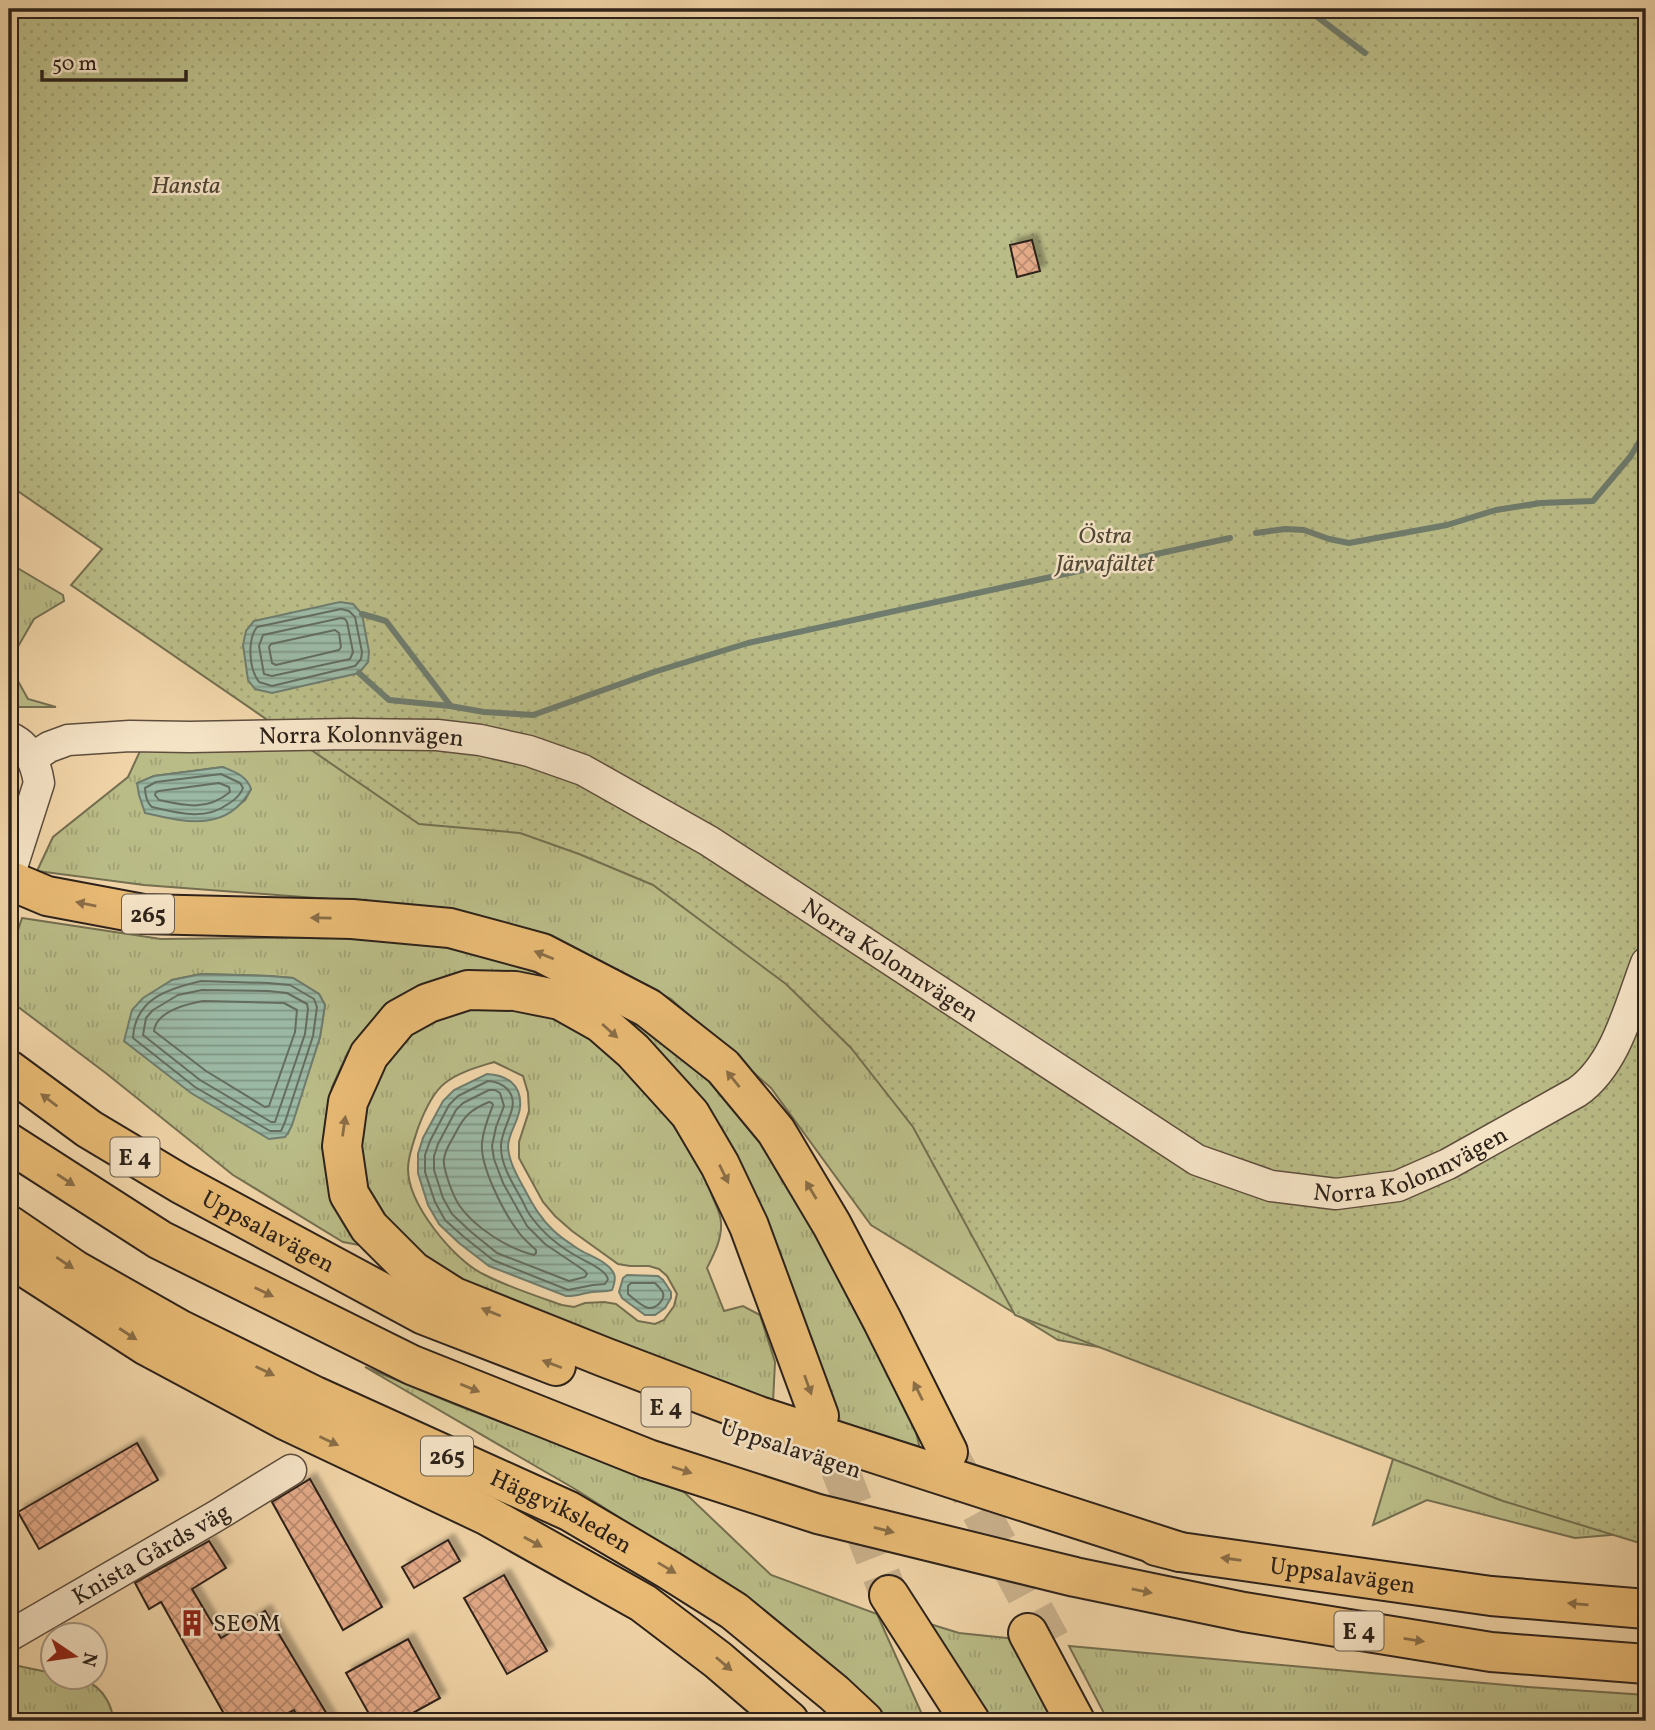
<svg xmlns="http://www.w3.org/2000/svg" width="1655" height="1730" viewBox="0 0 1655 1730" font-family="Vollkorn,serif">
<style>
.grass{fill:url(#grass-tufts);stroke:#746f50;stroke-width:2;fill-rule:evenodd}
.park{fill:url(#park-dots);stroke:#746f50;stroke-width:2}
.water{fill:url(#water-rules);stroke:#6f7c6d;stroke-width:2}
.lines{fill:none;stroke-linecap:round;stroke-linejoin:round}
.shore{stroke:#646d5f;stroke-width:2}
.stream{stroke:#6f7c6d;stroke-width:6}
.building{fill:url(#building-cross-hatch);stroke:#2d221a;stroke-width:2;filter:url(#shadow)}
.highway-tunnel{stroke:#c9b08b;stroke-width:38;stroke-dasharray:38 19;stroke-linecap:butt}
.minor-casing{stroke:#5e4e3d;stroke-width:33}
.highway-casing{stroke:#2d221a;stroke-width:42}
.minor{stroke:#f5e3c6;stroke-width:30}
.highway{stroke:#e8ba74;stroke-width:38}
.oneway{fill:#8a6e47}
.labels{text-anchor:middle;stroke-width:5;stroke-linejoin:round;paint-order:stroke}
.shield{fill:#f5e3c6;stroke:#695c4e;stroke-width:2}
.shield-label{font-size:23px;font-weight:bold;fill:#2d221a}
.park-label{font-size:24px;font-style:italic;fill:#504835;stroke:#f5e3c6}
.street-label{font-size:24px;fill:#2d221a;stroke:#f5e3c6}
.poi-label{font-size:24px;fill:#2d221a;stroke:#f5e3c6;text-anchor:start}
</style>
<defs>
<pattern id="grass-tufts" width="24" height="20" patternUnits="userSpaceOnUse" patternTransform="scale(1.75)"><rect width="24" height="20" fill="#babc87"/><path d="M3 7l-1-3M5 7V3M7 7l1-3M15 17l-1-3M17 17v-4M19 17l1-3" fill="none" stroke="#a0a174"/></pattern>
<pattern id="park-dots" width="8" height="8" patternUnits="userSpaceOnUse" patternTransform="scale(1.75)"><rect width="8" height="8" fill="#babc87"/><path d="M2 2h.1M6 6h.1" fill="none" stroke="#a0a174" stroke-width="1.8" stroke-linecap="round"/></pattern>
<pattern id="water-rules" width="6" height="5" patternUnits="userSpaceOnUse" patternTransform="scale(1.75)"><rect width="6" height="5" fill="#9bb8a4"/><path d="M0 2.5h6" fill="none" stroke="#7f9585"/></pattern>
<pattern id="building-cross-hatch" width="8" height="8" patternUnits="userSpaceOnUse" patternTransform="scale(1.75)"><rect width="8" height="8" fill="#e4ab89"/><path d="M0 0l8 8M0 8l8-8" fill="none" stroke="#b98b6f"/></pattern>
<filter id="shadow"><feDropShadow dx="6" dy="-6" stdDeviation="2" flood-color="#0004"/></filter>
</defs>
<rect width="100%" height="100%" fill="#f0d4a7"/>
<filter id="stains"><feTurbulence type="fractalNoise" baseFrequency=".00286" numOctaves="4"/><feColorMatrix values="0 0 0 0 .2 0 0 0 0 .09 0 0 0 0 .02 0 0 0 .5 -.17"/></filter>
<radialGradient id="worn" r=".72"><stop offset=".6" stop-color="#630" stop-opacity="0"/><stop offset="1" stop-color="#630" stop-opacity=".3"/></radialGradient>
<path class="grass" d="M9,563L63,595L64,601L34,619L9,662L14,674L28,699L56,707H9Z
M358,741L503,756L1646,1532L1575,1538L1427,1500L1373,1525L1407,1413L1257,1374L1058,1340L871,1225L771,1088L671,999L600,961L533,931L383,903L144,885L37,871L53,837L128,777L141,749ZM223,767L251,789L245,800L234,809L138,783L154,776Z
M22,918L161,939L357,937L420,942L482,954L547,976L639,1024L667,1042L721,1091L766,1147L820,1235L916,1432L920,1449L843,1428L839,1417H835L739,1179L575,997L386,1010L348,1052L332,1087L326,1118L324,1148L364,1246L343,1242L233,1175L107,1074L9,1000V957ZM201,974L269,976L293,978L319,994L325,1005L320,1037L288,1133L172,980Z
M477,1003C493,1004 526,1005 540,1010C609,1035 685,1126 711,1193C714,1202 721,1213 721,1223C722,1239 714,1254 707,1268L724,1311L743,1306L760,1315L775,1362L773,1402L453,1283L405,1247L358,1175L360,1091L415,1024ZM494,1062L523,1076L528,1093L529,1111L519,1142V1158L543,1202L555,1216L572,1231L618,1264L630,1266H649L659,1269L667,1276L677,1294L674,1306L664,1320L655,1324L638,1321L616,1304L604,1302L585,1303L574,1307L562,1305C536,1296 508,1287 483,1274C453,1259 408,1204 408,1169C408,1155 414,1141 418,1128C424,1112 432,1093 445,1083C459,1072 478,1067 494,1062Z
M365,1367L454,1404L684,1492L771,1575L877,1614L925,1721H872L695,1566L575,1489Z
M930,1624L959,1633L1016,1639L1060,1721H987Z
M1069,1646L1528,1687L1646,1695V1721H1108Z
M9,1664L52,1673V1678C76,1678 94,1677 107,1700C111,1707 113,1713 113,1721H9Z"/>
<path class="park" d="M9,9H1646V1545L1503,1501L1015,1315L913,1127L851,1048L786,984L653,885L579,854L520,833L419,824L71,585L102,549L9,485Z"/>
<path class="water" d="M340,602L353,604L362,614L369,652L368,662L359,673L272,693L255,689L248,680L243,645L246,631L254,621Z
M223,767C235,772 247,776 251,789C227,833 185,822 145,813L139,795L137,783L154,776Z
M201,974L269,976L293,978L319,994L325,1005L320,1037L292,1125L288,1133L285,1137L269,1139L191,1093L124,1041L132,1010L143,998L172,980Z
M487,1074C506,1075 522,1084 520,1107C519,1121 508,1133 508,1147C509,1163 519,1179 526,1192C534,1207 541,1219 554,1231C561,1238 571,1244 580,1250C590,1256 609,1262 614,1274C616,1279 614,1285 612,1290C605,1292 599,1291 592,1292C583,1293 575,1297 566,1296L489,1266L459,1243L439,1224L428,1205L418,1173V1154L423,1138L443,1101L454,1090Z
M627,1275L658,1276L663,1280L671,1292V1298L665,1308L655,1315H645L630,1304L622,1298L619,1292L623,1278Z"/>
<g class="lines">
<path class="shore" d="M341,609L349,611L355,617L362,652L361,659L355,666L272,686L259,682C249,669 247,640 257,627Z
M341,618L345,619L347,622L353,652L350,659L272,676L264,674L259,646L263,635Z
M335,630L339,633L341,647L339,650L276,665L272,663L269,647L271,644Z
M221,774L240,783L243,788C240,796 235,800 228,804C205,821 178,813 152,807C147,803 145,794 145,788L156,782Z
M219,783L229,787L230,792C207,811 186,806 159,800L155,795L156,792L159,791Z
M201,981L268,983L290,985L314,999L317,1007L313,1036L285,1122L281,1131H270L195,1087L133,1038C135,999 167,989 201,981Z
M202,990L268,991L287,993L307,1004L308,1009L305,1034L275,1122H271L200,1080L143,1035L146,1018L153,1010L178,995Z
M203,1001L284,1003L297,1010L295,1032L269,1106L265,1107L206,1071L154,1031C156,1011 187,1004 203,1001Z
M488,1081C503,1082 516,1092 512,1109C509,1121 502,1132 501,1145C500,1164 513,1184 522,1200C525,1206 528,1214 533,1219C544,1234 562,1248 578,1257C587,1262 600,1267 606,1275C609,1280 608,1279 605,1284L593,1285L568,1290L493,1260L464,1237L445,1220L435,1202L425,1172V1155L430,1141L449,1105L458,1096Z
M489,1090H495L500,1093L504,1106L496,1127L492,1146L494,1159L503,1183L527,1226L545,1244L585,1271L587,1274L585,1277L569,1281L497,1253L470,1231L452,1214L443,1198L434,1170V1156L438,1144L456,1110L463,1103Z
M489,1102L492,1103L493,1105C488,1118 483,1130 482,1143C480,1166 503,1211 517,1230C522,1238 530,1244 536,1250V1253L534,1255C508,1249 474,1227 459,1205C454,1197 451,1189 448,1180C446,1173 443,1166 444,1159C445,1150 451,1142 455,1134C464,1116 470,1110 489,1102Z
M631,1283H655C657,1285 662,1290 663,1293C665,1300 656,1309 648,1308C641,1306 633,1298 628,1294V1286Z"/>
<path class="stream" d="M1307,9L1365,53
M1256,533L1285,529L1304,530L1329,539L1349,543L1447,525L1496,510L1541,503L1593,501L1630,457L1646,431
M362,614L386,621L450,705
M359,673L389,700L450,706L484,712L533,715L654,672L748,643L1230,538"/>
</g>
<path class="building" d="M1032,240L1040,271L1017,277L1010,245Z
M137,1443L158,1480L39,1549L18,1512Z
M310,1479L382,1607L343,1630L272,1502Z
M448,1540L460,1561L414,1588L402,1567Z
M209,1541L226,1568L192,1589L221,1638L265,1611L331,1721H300L294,1710L273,1721H228L161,1602L149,1609L135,1583Z
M504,1575L547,1651L507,1674L464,1598Z
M408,1639L440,1698L409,1715L413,1721H373L346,1673Z"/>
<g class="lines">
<path class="highway-tunnel" d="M819,1416L889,1595
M953,1461L1051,1641"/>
<defs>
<g id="minor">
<path d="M9,737C28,745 36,763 39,783L13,864"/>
<path id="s1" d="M32,758L49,747L68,740L130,736L190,737L348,734L437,735L480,740L529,751L583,770L709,841L1197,1160L1271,1186L1336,1194L1398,1186L1448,1164L1577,1092C1616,1065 1630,1005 1646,963"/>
<path id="s2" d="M9,1636L216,1516L291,1470"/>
</g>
<g id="highway">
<path d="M9,880L47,896L143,914L352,919L450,928L542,953L648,1008L723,1067L776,1131L832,1225L882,1320L948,1452"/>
<path id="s3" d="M9,1070L89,1129L181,1184L424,1315L556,1366"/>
<path d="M9,1143L160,1240L412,1365L648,1459L818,1514L1075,1577L1244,1612L1491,1652L1646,1664"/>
<path id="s4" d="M9,1225L75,1270L179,1329L315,1396L569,1511L669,1570L734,1611L834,1693L864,1721"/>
<path d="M9,1257L147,1346L285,1420L486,1515L643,1603L718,1660L789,1721"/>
<path d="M819,1416L749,1226L720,1165L690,1114L633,1051L601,1023L560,1000L515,991L468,990L428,1003L399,1019L369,1055L348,1102L342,1146L349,1194L369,1227L413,1271L454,1297L604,1357L759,1416L1180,1552"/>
<path id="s5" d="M1156,1546L1180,1552L1491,1596L1646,1609"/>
<path d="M889,1595L970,1721"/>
<path d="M1028,1633L1075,1721"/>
</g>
</defs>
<use href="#minor" class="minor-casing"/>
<use href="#highway" class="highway-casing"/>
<use href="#minor" class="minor"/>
<use href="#highway" class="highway"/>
</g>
<defs><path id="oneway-solid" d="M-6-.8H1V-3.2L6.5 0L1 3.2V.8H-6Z" transform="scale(1.75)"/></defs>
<g class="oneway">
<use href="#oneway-solid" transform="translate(86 904) rotate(-169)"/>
<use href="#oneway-solid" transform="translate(321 918) rotate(-179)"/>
<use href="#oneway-solid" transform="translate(544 955) rotate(-158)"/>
<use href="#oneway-solid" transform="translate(610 1031) rotate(42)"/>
<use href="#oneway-solid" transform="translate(733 1079) rotate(-129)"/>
<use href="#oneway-solid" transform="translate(49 1100) rotate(-143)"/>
<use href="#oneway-solid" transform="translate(344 1126) rotate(-82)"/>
<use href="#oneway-solid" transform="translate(724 1174) rotate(64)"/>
<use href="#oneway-solid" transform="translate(66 1180) rotate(33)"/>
<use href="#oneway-solid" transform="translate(811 1190) rotate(-121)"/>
<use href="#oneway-solid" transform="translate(65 1263) rotate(34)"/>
<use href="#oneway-solid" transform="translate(264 1292) rotate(26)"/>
<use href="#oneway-solid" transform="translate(491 1312) rotate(-158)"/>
<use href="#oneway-solid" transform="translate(128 1334) rotate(33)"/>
<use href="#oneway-solid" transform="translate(552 1364) rotate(-159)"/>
<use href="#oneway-solid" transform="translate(265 1371) rotate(26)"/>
<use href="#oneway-solid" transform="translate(808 1385) rotate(70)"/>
<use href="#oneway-solid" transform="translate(470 1388) rotate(22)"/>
<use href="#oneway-solid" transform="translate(918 1391) rotate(-116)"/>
<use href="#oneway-solid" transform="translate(329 1441) rotate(25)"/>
<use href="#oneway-solid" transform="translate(682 1470) rotate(18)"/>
<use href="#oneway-solid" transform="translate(884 1530) rotate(14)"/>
<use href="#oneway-solid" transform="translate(533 1542) rotate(29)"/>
<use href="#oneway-solid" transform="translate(1231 1559) rotate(-172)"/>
<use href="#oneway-solid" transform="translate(667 1568) rotate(31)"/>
<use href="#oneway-solid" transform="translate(1142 1591) rotate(12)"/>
<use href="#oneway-solid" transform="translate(1578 1604) rotate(-175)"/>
<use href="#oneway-solid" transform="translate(1414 1640) rotate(9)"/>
<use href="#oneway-solid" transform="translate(724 1664) rotate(40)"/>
</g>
<defs>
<symbol id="building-bare" viewBox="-9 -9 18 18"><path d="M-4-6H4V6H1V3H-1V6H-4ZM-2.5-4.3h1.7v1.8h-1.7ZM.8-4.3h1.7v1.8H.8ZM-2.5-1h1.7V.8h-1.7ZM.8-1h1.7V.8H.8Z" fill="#8f2418" stroke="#f5e3c6" stroke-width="2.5" paint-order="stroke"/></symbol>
</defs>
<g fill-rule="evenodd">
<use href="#building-bare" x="173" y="1604" width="38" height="38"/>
</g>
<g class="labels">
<g class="shield">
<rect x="122" y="894.5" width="52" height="39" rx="5"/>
<rect x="110.5" y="1137.5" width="49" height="39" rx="5"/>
<rect x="641.5" y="1387.5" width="49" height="39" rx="5"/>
<rect x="421" y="1436.5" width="52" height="39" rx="5"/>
<rect x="1334.5" y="1611.5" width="49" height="39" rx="5"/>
</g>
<g class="shield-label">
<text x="148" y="922">265</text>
<text x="135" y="1165">E 4</text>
<text x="666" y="1415">E 4</text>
<text x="447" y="1464">265</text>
<text x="1359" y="1639">E 4</text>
</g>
<g class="park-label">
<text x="186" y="193">Hansta</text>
<text x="1105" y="543">Östra<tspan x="1105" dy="28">Järvafältet</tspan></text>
</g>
<g class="street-label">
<text dy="8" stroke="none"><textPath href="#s1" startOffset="334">Norra Kolonnvägen</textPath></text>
<text dy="8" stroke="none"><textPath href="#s1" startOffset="922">Norra Kolonnvägen</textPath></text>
<text dy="8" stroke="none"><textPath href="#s1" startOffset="1512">Norra Kolonnvägen</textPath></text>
<text dy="8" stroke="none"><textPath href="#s3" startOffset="306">Uppsalavägen</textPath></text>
<text transform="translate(791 1448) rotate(18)" y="8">Uppsalavägen</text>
<text dy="8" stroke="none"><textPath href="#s4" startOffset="623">Häggviksleden</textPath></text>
<text dy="8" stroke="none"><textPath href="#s2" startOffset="164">Knista Gårds väg</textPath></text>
<text dy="8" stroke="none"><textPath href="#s5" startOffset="189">Uppsalavägen</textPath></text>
</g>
<g class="poi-label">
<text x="213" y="1631">SEOM</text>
</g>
</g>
<rect width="1655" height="1730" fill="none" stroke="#f0d4a7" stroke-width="35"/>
<rect x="10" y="10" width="1634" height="1709" fill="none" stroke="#2d221a" stroke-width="3.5"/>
<rect x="18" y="18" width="1620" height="1695" fill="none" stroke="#2d221a" stroke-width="2"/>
<g transform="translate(74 1656) rotate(103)"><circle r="33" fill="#f5e3c6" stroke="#a59681" stroke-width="2"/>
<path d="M0-5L12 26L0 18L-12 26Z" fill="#8f2418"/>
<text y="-10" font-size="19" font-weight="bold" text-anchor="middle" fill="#2d221a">N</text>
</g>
<path d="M42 70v10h144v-10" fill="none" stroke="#2d221a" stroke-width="3.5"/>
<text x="52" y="70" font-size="21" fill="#2d221a" stroke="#f5e3c6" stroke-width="5" paint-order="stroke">50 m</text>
<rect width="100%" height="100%" filter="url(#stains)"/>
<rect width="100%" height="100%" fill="url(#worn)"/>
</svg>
